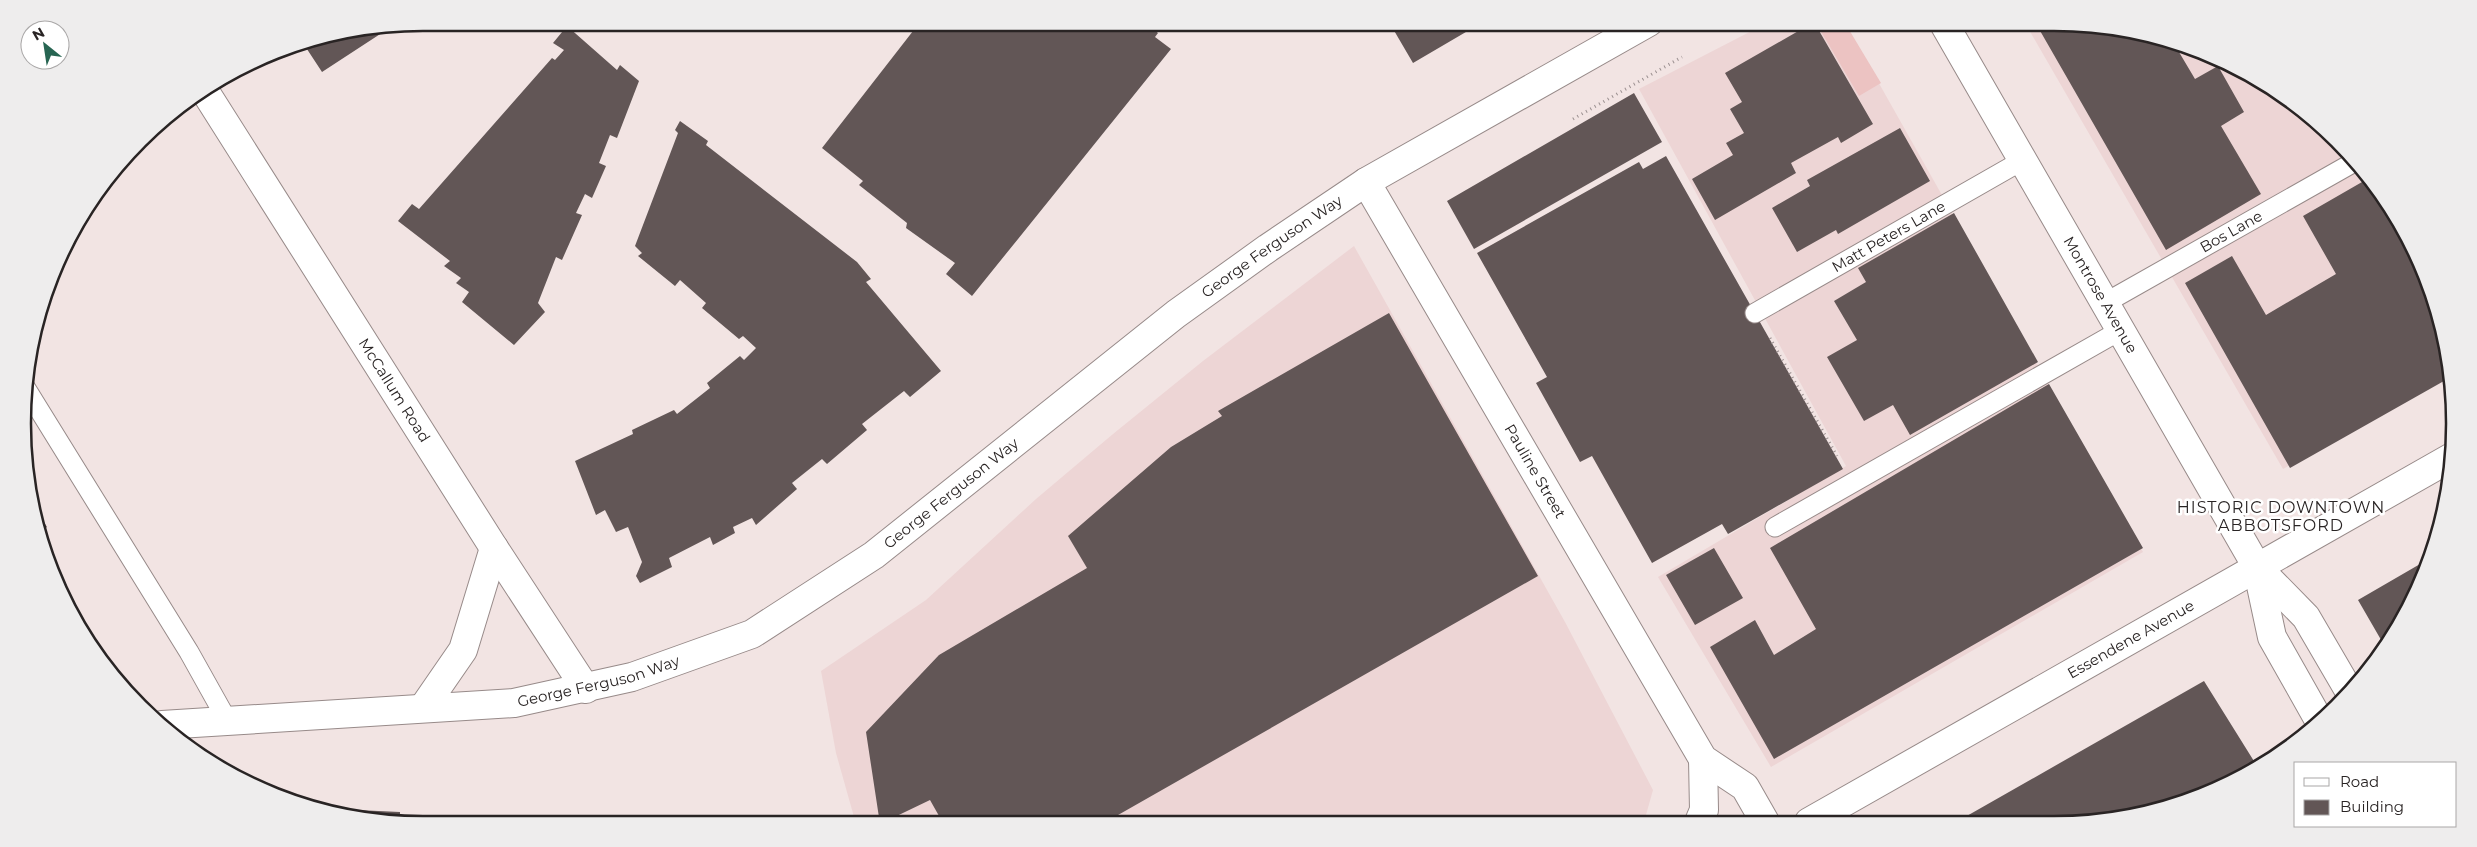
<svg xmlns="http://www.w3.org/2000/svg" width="2477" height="847" viewBox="0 0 2477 847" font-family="Montserrat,sans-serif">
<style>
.built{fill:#edd5d5}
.green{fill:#ecc3c2}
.building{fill:#625656}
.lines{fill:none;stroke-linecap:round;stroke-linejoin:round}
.lane-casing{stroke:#978a89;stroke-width:21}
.street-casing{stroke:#978a89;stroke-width:30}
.secondary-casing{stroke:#978a89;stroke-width:30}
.path{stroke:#9b9090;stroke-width:3;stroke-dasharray:1 4;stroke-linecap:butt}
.lane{stroke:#fff;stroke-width:19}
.street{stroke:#fff;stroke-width:28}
.secondary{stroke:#fff;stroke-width:28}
.labels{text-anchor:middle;stroke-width:5;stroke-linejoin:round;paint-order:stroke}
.street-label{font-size:15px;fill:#292424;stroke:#fff}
.neighbourhood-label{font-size:16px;letter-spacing:1px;fill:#292424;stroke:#fff}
.rim{fill:none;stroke:#292424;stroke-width:2.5}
</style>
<rect width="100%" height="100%" fill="#f2e4e3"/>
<path class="built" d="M1767,23H1845L2143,552L1771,767L1658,577L1846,466L1639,89Z
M2025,23H2054L2157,36L2231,64L2297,105L2355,159L2401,223L2433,294L2451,375L2283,469Z
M1354,246L1565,622L1653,790L1644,822L856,824L836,753L821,671L926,600L1036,499L1113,434L1203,361Z"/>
<path class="green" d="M1816,23H1845L1881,83L1859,96Z"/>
<path class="building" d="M920,22H1145L1158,33L1155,37L1171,49L972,296L946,274L955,263L906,228L907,223L859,185L863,181L822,148Z
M1389,22H1483L1413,63Z
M1814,22L1873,124L1841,143L1838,137L1791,163L1796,173L1715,220L1692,179L1733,155L1726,143L1744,133L1730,109L1742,102L1725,73Z
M2035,22H2054L2157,36L2173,42L2195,79L2218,66L2244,112L2221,126L2261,194L2166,250Z
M394,25L322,72L303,43L346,30Z
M567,26L617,70L620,65L639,81L617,138L610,135L599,163L606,166L592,198L585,194L576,213L582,215L562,260L556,257L538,303L545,312L514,345L462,302L469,292L456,283L461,278L444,266L450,261L398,221L412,204L419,209L552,58L555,60L564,50L553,43Z
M1634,93L1662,142L1474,249L1447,201Z
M680,121L708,141L706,145L857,262L871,279L866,282L941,371L910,397L904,391L862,424L867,430L827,464L822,459L792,483L797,489L756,525L752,518L733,527L735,533L713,545L710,537L669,558L672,567L640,583L636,576L642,562L628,527L616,532L605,510L596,515L575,461L633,434L632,430L674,410L677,414L710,388L707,383L740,356L744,360L756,348L743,336L739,339L702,308L706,303L680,280L675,286L638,256L642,253L635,246L678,133L675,130Z
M1900,128L1930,181L1838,234L1836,230L1797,252L1772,208L1810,186L1807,180Z
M1666,156L1843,469L1728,534L1722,524L1652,563L1592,456L1580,462L1536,383L1547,377L1477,253L1639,162L1643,169Z
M2369,178L2401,223L2433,294L2451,377L2290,468L2185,283L2232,256L2266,315L2336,274L2303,216Z
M1954,213L2038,362L1910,435L1893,405L1864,421L1827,357L1857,340L1834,301L1866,282L1858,268Z
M1389,313L1538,576L1104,823H943L930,800L880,824L866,732L939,655L1087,568L1068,536L1171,447L1222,416L1218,411Z
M2049,384L2143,548L1774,759L1710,647L1755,620L1774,655L1816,629L1770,548Z
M36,510L47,527L39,533L34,512Z
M1714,548L1743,598L1695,625L1666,575Z
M2427,560L2401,624L2384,645L2358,600Z
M2204,681L2257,766L2231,783L2106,821H1958Z
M313,808L400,812V821L320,811Z"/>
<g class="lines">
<defs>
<g id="lane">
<path id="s1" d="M2105,303L2356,161"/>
<path id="s2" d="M1755,313L2023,160"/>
<path d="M25,387L189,652L227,720"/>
<path d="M1775,527L2121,330"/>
</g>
<g id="street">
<path id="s3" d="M1366,182L1703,759L1745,787L1765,822"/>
<path d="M1699,822L1704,810L1703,759"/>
</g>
<g id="secondary">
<path id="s4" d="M1943,22L2257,567L2306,617L2348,689"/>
<path id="s5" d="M206,93L494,548L586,689"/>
<path d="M2257,567L2272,637L2320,722"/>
<path d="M423,708L463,650L494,548"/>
<path id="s6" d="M162,725L514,703L632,677L752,634L874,555L1176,314L1268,248L1366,182L1649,22"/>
<path id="s7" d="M1809,822L2452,457"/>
</g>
</defs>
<use href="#lane" class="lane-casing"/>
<use href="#street" class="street-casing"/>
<use href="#secondary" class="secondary-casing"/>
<path class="path" d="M1573,119L1682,57
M1770,338L1837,456"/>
<use href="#lane" class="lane"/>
<use href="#street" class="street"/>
<use href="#secondary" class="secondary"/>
</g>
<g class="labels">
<g class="street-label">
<text dy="5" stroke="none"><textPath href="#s1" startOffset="145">Bos Lane</textPath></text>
<text dy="5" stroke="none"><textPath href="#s2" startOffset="154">Matt Peters Lane</textPath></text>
<text dy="5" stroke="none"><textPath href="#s6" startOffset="1250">George Ferguson Way</textPath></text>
<text dy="5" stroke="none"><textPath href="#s4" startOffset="315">Montrose Avenue</textPath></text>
<text dy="5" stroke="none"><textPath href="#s5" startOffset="352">McCallum Road</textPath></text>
<text dy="5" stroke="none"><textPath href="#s3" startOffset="335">Pauline Street</textPath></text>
<text dy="5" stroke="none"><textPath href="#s6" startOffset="845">George Ferguson Way</textPath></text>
<text dy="5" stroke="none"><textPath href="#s7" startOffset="370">Essendene Avenue</textPath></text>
<text dy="5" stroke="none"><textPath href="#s6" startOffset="440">George Ferguson Way</textPath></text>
</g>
<g class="neighbourhood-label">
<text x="2281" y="513">HISTORIC DOWNTOWN<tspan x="2281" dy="18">ABBOTSFORD</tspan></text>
</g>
</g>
<path d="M0 0H2477V847H0ZM423 31H2054A392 392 0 0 1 2446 423V424A392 392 0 0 1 2054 816H423A392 392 0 0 1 31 424V423A392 392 0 0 1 423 31Z" fill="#eeeded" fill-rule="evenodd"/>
<path class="rim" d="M423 31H2054A392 392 0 0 1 2446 423V424A392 392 0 0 1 2054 816H423A392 392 0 0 1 31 424V423A392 392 0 0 1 423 31Z"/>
<rect x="2294" y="762" width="162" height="65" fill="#ffffff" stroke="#a9a7a7"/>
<rect x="2304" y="778" width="25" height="8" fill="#ffffff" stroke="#a9a7a7"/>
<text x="2340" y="787" font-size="15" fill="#292424">Road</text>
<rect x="2304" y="800" width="25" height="15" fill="#625656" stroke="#a9a7a7"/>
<text x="2340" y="812" font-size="15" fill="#292424">Building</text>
<g transform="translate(45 45) rotate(330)"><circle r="24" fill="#ffffff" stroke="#a9a7a7"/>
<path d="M0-4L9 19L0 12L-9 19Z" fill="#276552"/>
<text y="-8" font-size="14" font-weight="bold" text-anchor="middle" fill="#292424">N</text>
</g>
</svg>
